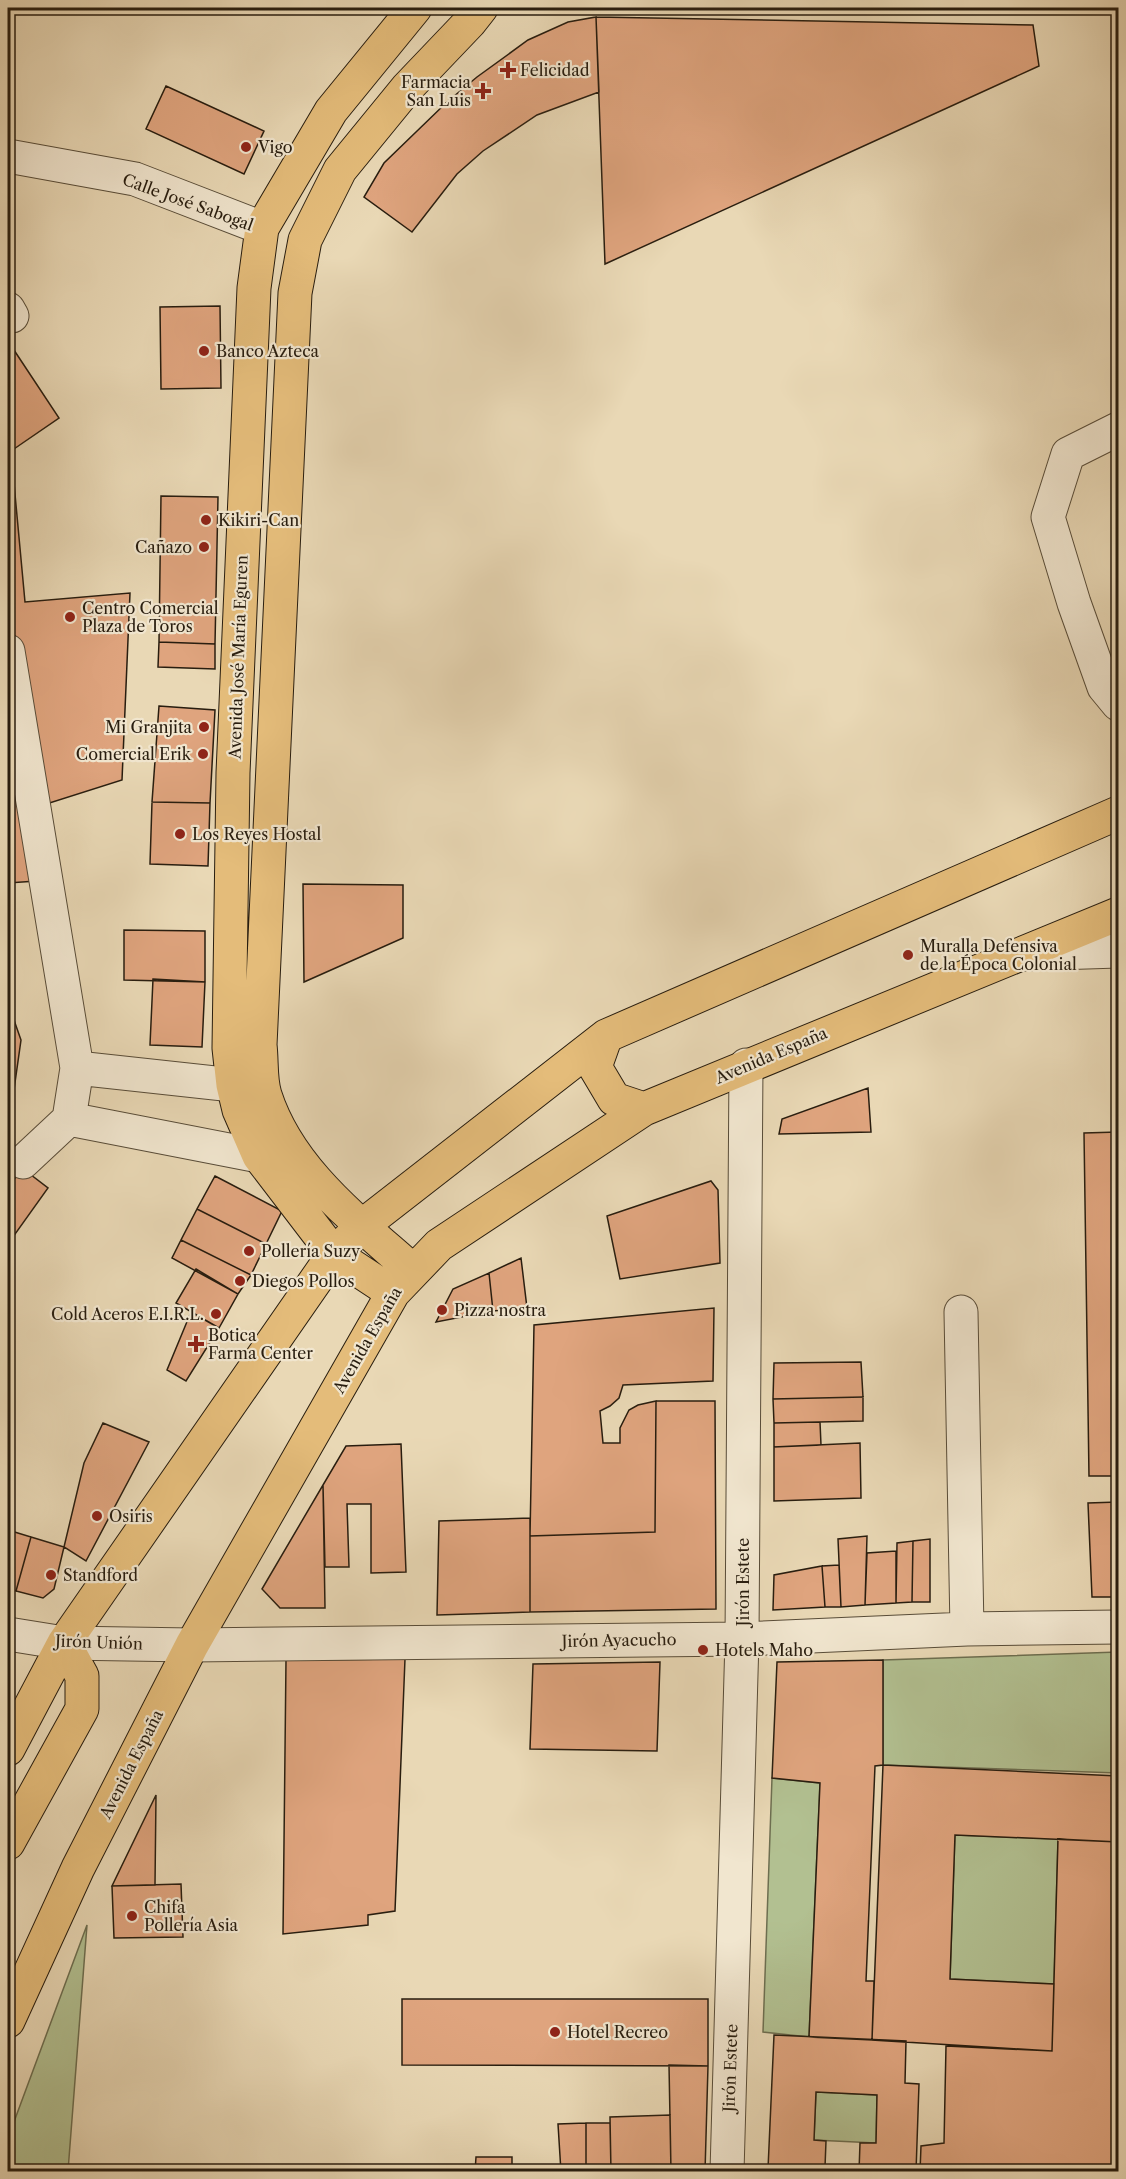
<svg xmlns="http://www.w3.org/2000/svg" width="1126" height="2179" viewBox="0 0 1126 2179" font-family="'Libre Caslon Text',serif">
<style>
.green{fill:#b2c091;stroke:#6d6e50;stroke-width:1.5}
.building{fill:#dfa47e;stroke:#281d0f;stroke-width:1.5}
.lines{fill:none;stroke-linecap:round;stroke-linejoin:round}
.minor-casing{stroke:#584c38;stroke-width:35}
.major-casing{stroke:#281d0f;stroke-width:35}
.minor{stroke:#f1e6cf;stroke-width:33}
.major{stroke:#e4bc7a;stroke-width:33}
.poi-dot{fill:#8f2418;stroke:#f1e6cf;stroke-width:2}
.labels{text-anchor:middle;stroke-width:4.5;stroke-linejoin:round;paint-order:stroke}
.poi-label{font-size:16px;fill:#281d0f;stroke:#f1e6cf;text-anchor:start}
.street-label{font-size:16px;fill:#281d0f;stroke:#f1e6cf}
</style>
<rect width="100%" height="100%" fill="#e9d8b5"/>
<filter id="stains"><feTurbulence type="fractalNoise" baseFrequency=".00333" numOctaves="4"/><feColorMatrix values="0 0 0 0 .2 0 0 0 0 .09 0 0 0 0 .02 0 0 0 .5 -.17"/></filter>
<radialGradient id="worn" r=".72"><stop offset=".6" stop-color="#630" stop-opacity="0"/><stop offset="1" stop-color="#630" stop-opacity=".3"/></radialGradient>
<path class="green" d="M1118,1652V1773L883,1765V1660Z
M772,1778L820,1783L809,2037L763,2032Z
M955,1835L1058,1839L1054,1984L950,1979Z
M87,1925L68,2171H8V2138Z
M816,2092L877,2095L876,2143L814,2140Z"/>
<path class="building" d="M596,17L1033,25L1039,66L605,264Z
M596,17L599,92L537,115L483,151L457,174L412,232L364,197L384,163L447,102L477,77L528,40L568,22Z
M166,86L264,131L244,174L146,129Z
M220,306L221,388L161,389L160,307Z
M8,341L59,418L11,451L25,602L130,593L122,780L43,805L51,880L8,883Z
M161,496L218,497L215,644L159,642Z
M159,642L215,644V669L158,667Z
M159,706L215,710L210,803L152,802Z
M152,802L210,803L208,866L150,864Z
M303,884L403,885V938L304,982Z
M124,930L205,931V982L124,980Z
M153,979L205,982L202,1047L150,1045Z
M8,1003L21,1040L8,1132Z
M868,1088L871,1132L779,1134L782,1119Z
M1118,1132L1116,1417H1118V1476H1089L1084,1133Z
M22,1168L48,1188L8,1244V1188Z
M215,1176L282,1211L266,1244L197,1209Z
M711,1181L718,1190L720,1263L620,1279L607,1216Z
M197,1209L266,1244L251,1275L181,1240Z
M181,1240L251,1275L238,1294L172,1258Z
M521,1258L527,1308L493,1311L489,1273Z
M196,1269L238,1294L219,1328L176,1303Z
M489,1273L493,1311L436,1322L453,1289Z
M714,1308L713,1381L623,1385L619,1398L610,1406L600,1411L603,1443H620V1428L629,1410L638,1405L656,1401L655,1532L530,1536L534,1325Z
M191,1312L219,1328L186,1381L167,1370Z
M861,1362L863,1397L773,1399L774,1363Z
M863,1397V1421L774,1423L773,1399Z
M656,1401H715L716,1609L530,1612V1536L655,1532Z
M820,1422L821,1445L774,1447V1423Z
M103,1423L149,1442L86,1561L64,1547L84,1463Z
M860,1443L861,1498L774,1501V1447Z
M401,1444L406,1572L371,1573V1504H347L349,1567H325L323,1485L346,1446Z
M323,1485L325,1608H280L262,1589Z
M1118,1502V1597H1092L1088,1503Z
M530,1518V1612L437,1615L439,1521Z
M8,1530L31,1537L16,1591L8,1588Z
M867,1536L865,1605L841,1607L838,1539Z
M31,1537L64,1547L54,1589L43,1598L16,1591Z
M930,1539V1602H912L913,1541Z
M913,1541L912,1602L896,1603L897,1543Z
M896,1551V1603L865,1605L867,1553Z
M839,1565L841,1607H825L822,1566Z
M822,1566L825,1607L773,1610L774,1575Z
M405,1659L395,1911L368,1915V1925L283,1934L286,1660Z
M883,1660V1765L875,1766L866,1981H874L872,2040L809,2037L820,1783L772,1778L777,1662Z
M660,1662L657,1751L530,1749L533,1664Z
M883,1765L1118,1776V1842L955,1835L950,1979L1054,1984L1052,2051L872,2040Z
M156,1795L155,1885L112,1886Z
M1058,1839L1118,1842V2172H920L921,2146L944,2143L946,2046L1052,2051Z
M181,1884L183,1937L114,1938L112,1886Z
M402,1999H708V2066L402,2065Z
M774,2035L906,2041L905,2083L919,2084L916,2172H859L860,2143H876L877,2095L816,2092L814,2140L826,2141L825,2167H811V2172H775L768,2169Z
M669,2065L708,2066L705,2172H671Z
M670,2115L671,2172H611L610,2117Z
M586,2123H610L611,2172H586Z
M586,2123V2172H561L558,2124Z
M476,2157H512V2172H475Z"/>
<g class="lines">
<defs>
<path id="minor" d="M8,156L135,179L262,228
M8,309L12,316
M1118,429L1068,454L1048,517L1074,603L1104,687L1118,704
M8,651L77,1068L69,1119L23,1162
M1024,954L1118,951
M77,1068L233,1085
M69,1119L259,1156
M961,1312L967,1629
M8,1634L64,1643L192,1645L742,1639L967,1629L1118,1627
M727,2172L742,1639L746,1065"/>
<path id="major" d="M606,1036L595,1067L614,1099L644,1109
M412,1270C356,1220 289,1170 265,1095C260,1080 262,1061 260,1045L295,293L305,240L340,170L407,88L470,22L481,8
M393,1293L334,1254L259,1156L239,1110L233,1085L229,1048L233,773L254,288L262,228L331,111L415,8
M8,1749L64,1643L334,1254L362,1226L606,1036L1118,813
M8,1843L82,1709V1676L64,1643
M8,2021L78,1868L192,1645L393,1293L439,1245L644,1109L1118,914"/>
</defs>
<use href="#minor" class="minor-casing"/>
<use href="#major" class="major-casing"/>
<use href="#minor" class="minor"/>
<use href="#major" class="major"/>
</g>
<g class="poi-dot">
<path d="M505 61h6v6h6v6h-6v6h-6v-6h-6v-6h6z"/>
<path d="M480 82h6v6h6v6h-6v6h-6v-6h-6v-6h6z"/>
<circle cx="246" cy="147" r="6"/>
<circle cx="204" cy="351" r="6"/>
<circle cx="206" cy="520" r="6"/>
<circle cx="204" cy="547" r="6"/>
<circle cx="70" cy="617" r="6"/>
<circle cx="204" cy="727" r="6"/>
<circle cx="203" cy="754" r="6"/>
<circle cx="180" cy="834" r="6"/>
<circle cx="908" cy="955" r="6"/>
<circle cx="249" cy="1251" r="6"/>
<circle cx="240" cy="1281" r="6"/>
<circle cx="442" cy="1310" r="6"/>
<circle cx="216" cy="1314" r="6"/>
<path d="M193 1335h6v6h6v6h-6v6h-6v-6h-6v-6h6z"/>
<circle cx="97" cy="1516" r="6"/>
<circle cx="51" cy="1575" r="6"/>
<circle cx="703" cy="1650" r="6"/>
<circle cx="132" cy="1916" r="6"/>
<circle cx="555" cy="2032" r="6"/>
</g>
<g class="labels">
<g class="poi-label">
<text x="520" y="76">Felicidad</text>
<text x="471" y="88" text-anchor="end">Farmacia<tspan x="471" dy="18">San Luis</tspan></text>
<text x="258" y="153">Vigo</text>
<text x="216" y="357">Banco Azteca</text>
<text x="218" y="526">Kikiri-Can</text>
<text x="192" y="553" text-anchor="end">Cañazo</text>
<text x="82" y="614">Centro Comercial<tspan x="82" dy="18">Plaza de Toros</tspan></text>
<text x="192" y="733" text-anchor="end">Mi Granjita</text>
<text x="191" y="760" text-anchor="end">Comercial Erik</text>
<text x="192" y="840">Los Reyes Hostal</text>
<text x="920" y="952">Muralla Defensiva<tspan x="920" dy="18">de la Época Colonial</tspan></text>
<text x="261" y="1257">Pollería Suzy</text>
<text x="252" y="1287">Diegos Pollos</text>
<text x="454" y="1316">Pizza nostra</text>
<text x="204" y="1320" text-anchor="end">Cold Aceros E.I.R.L.</text>
<text x="208" y="1341">Botica<tspan x="208" dy="18">Farma Center</tspan></text>
<text x="109" y="1522">Osiris</text>
<text x="63" y="1581">Standford</text>
<text x="715" y="1656">Hotels Maho</text>
<text x="144" y="1913">Chifa<tspan x="144" dy="18">Pollería Asia</tspan></text>
<text x="567" y="2038">Hotel Recreo</text>
</g>
<g class="street-label">
<text transform="translate(188 202) rotate(20)" y="6">Calle José Sabogal</text>
<text transform="translate(238 657) rotate(-88)" y="6">Avenida José María Eguren</text>
<text transform="translate(771 1055) rotate(-23)" y="6">Avenida España</text>
<text transform="translate(367 1340) rotate(-60)" y="6">Avenida España</text>
<text transform="translate(743 1582) rotate(-90)" y="6">Jirón Estete</text>
<text transform="translate(619 1640) rotate(-1)" y="6">Jirón Ayacucho</text>
<text transform="translate(99 1642) rotate(2)" y="6">Jirón Unión</text>
<text transform="translate(131 1764) rotate(-63)" y="6">Avenida España</text>
<text transform="translate(730 2068) rotate(-88)" y="6">Jirón Estete</text>
</g>
</g>
<rect width="1126" height="2179" fill="none" stroke="#e9d8b5" stroke-width="30"/>
<rect x="9" y="9" width="1108" height="2161" fill="none" stroke="#281d0f" stroke-width="3"/>
<rect x="15" y="15" width="1096" height="2149" fill="none" stroke="#281d0f" stroke-width="1.5"/>
<rect width="100%" height="100%" filter="url(#stains)"/>
<rect width="100%" height="100%" fill="url(#worn)"/>
</svg>
